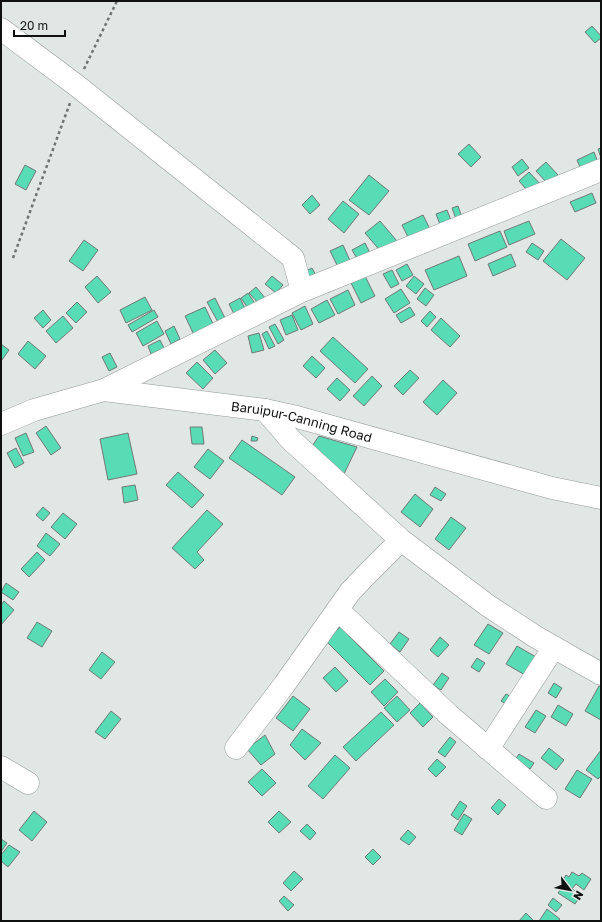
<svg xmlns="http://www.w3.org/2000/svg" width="602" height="922" font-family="'Golos Text',sans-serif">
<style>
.building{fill:#58dcb6;stroke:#727875}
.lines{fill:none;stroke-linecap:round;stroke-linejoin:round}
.minor-casing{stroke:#949a98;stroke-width:23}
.major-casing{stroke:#949a98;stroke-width:23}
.path{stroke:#6f7372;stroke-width:2.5;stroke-dasharray:3 3;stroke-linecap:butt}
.minor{stroke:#fff;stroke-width:22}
.major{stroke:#fff;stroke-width:22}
.labels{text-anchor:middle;stroke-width:3.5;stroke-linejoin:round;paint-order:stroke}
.street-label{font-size:13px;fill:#0f1110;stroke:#e1e7e5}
</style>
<rect width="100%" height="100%" fill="#e1e7e5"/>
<path class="building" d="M 592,26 L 601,36 L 601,38 L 595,43 L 585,32 Z
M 469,144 L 481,157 L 471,167 L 458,154 Z
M 601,148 L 601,158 L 598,149 Z
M 594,152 L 599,165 L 582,172 L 577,160 Z
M 522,159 L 529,168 L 518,176 L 512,167 Z
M 546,162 L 558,175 L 548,184 L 536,171 Z
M 25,165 L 36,171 L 26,190 L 15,184 Z
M 529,172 L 543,187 L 532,196 L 519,181 Z
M 369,175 L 389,191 L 369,215 L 349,200 Z
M 592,193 L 596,203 L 575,212 L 570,202 Z
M 312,195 L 320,205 L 310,214 L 302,205 Z
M 343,201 L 359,214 L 344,233 L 328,219 Z
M 458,206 L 463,220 L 457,222 L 452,208 Z
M 447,210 L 452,223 L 441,227 L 436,214 Z
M 423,215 L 432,233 L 411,243 L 402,225 Z
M 380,221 L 397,241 L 382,253 L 365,233 Z
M 529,221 L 535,234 L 509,245 L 504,231 Z
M 500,231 L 507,247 L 475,261 L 468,244 Z
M 561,239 L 585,258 L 567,280 L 543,261 Z
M 84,240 L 98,250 L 83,271 L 69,261 Z
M 365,243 L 371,255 L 359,262 L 352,250 Z
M 532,243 L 544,251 L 538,260 L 526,252 Z
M 343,245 L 352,265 L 340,271 L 330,251 Z
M 511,254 L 516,266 L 493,276 L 488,264 Z
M 459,256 L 467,276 L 434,290 L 425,270 Z
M 407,264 L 413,275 L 402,281 L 396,270 Z
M 312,268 L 318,279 L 310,283 L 304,272 Z
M 392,270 L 399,284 L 391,288 L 383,274 Z
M 97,276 L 111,292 L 98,303 L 85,287 Z
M 272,276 L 283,285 L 276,293 L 265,284 Z
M 365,276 L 375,296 L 361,303 L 351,283 Z
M 414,276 L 424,284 L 416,294 L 406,286 Z
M 256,287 L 266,299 L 259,304 L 249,293 Z
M 425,288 L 434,295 L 426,306 L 417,299 Z
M 401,289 L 410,303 L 394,313 L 385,299 Z
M 348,290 L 355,305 L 338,314 L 330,299 Z
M 248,293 L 256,305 L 249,310 L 241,298 Z
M 145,297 L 152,310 L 126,323 L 120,310 Z
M 215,298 L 226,320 L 219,324 L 207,302 Z
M 240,298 L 246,311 L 235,316 L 229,304 Z
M 327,300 L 335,315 L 319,323 L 311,309 Z
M 77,302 L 87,312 L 76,323 L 66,313 Z
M 305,306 L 313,324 L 301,330 L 292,313 Z
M 205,307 L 214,326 L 194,335 L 185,316 Z
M 410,307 L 415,315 L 401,323 L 396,315 Z
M 43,310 L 51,320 L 43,328 L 34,318 Z
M 154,310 L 158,317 L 132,332 L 128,325 Z
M 430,311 L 436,317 L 427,327 L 421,321 Z
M 292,315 L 298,330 L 286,335 L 280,320 Z
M 63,316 L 73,328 L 56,343 L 46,331 Z
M 441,318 L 460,336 L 450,347 L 431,330 Z
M 157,321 L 164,334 L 143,346 L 136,333 Z
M 275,324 L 284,340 L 278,344 L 269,327 Z
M 174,326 L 180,339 L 171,344 L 165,331 Z
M 267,331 L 275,346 L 269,349 L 262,334 Z
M 259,333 L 264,350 L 252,353 L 248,336 Z
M 333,337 L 368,369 L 355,383 L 320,351 Z
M 160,340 L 164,348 L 151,354 L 148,346 Z
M 28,341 L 46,356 L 35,369 L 18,354 Z
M 1,344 L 9,350 L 2,360 L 1,360 Z
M 215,350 L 227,363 L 215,374 L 203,360 Z
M 110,353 L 117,367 L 109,371 L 102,357 Z
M 312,356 L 325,368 L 316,378 L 303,366 Z
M 197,362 L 213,378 L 203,389 L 186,373 Z
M 410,370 L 419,378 L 403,395 L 394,386 Z
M 372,376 L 382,386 L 364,406 L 353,396 Z
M 337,378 L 350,390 L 340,401 L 327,389 Z
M 443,380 L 457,393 L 437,415 L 423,402 Z
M 46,426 L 61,448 L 51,455 L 36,433 Z
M 190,427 L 202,427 L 204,444 L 192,444 Z
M 26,433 L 34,452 L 23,456 L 15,438 Z
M 128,433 L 137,474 L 108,480 L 100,439 Z
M 252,436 L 258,438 L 257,441 L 251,441 Z
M 319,436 L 357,447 L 344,474 L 310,449 Z
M 242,440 L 295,477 L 282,495 L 229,458 Z
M 16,448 L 24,463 L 15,468 L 7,453 Z
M 208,449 L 224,461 L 210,479 L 194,467 Z
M 178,472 L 204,495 L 192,508 L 166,485 Z
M 135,485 L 138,500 L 124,503 L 122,487 Z
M 435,487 L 446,494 L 441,501 L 430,495 Z
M 415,494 L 433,509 L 420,527 L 401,512 Z
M 43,507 L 50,513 L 43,521 L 36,515 Z
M 207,510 L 223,524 L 197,552 L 204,560 L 195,569 L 172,548 Z
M 63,513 L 77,524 L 65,539 L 51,527 Z
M 451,517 L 466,528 L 449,550 L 435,539 Z
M 46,533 L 60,544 L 50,556 L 37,546 Z
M 37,552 L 45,560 L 29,577 L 21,569 Z
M 6,583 L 19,592 L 13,600 L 1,592 Z
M 4,601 L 14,610 L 1,625 L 1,605 Z
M 37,622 L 52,631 L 42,647 L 27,638 Z
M 488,624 L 503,633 L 489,654 L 474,645 Z
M 340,627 L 384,671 L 370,685 L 326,641 Z
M 399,632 L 409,639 L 400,652 L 390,644 Z
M 440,637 L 449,645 L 438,657 L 430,650 Z
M 517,646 L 536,657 L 525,675 L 506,664 Z
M 102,652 L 115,662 L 101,679 L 89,670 Z
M 477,658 L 485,663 L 479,672 L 471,667 Z
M 335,667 L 348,681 L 336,692 L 323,678 Z
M 442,673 L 449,678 L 441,690 L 433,685 Z
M 385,679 L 398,692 L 384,706 L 371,692 Z
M 554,683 L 562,688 L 556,698 L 548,693 Z
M 599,686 L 601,687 L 601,720 L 585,711 Z
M 506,694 L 513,698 L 508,705 L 501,701 Z
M 293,696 L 310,709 L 293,731 L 276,718 Z
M 397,696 L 410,710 L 397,722 L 384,708 Z
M 420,703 L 433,717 L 423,727 L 410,713 Z
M 558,705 L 573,714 L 566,726 L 551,717 Z
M 536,710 L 546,716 L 535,733 L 525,727 Z
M 111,711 L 121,719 L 105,739 L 95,732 Z
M 381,712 L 394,725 L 356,761 L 343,747 Z
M 302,729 L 321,743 L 305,760 L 290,745 Z
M 265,735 L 275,754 L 261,765 L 247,749 Z
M 450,737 L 456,742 L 445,757 L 438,752 Z
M 549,748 L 564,760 L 556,770 L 541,758 Z
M 601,750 L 601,776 L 598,779 L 586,770 Z
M 519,754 L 534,763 L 530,769 L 515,760 Z
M 335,755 L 350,768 L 323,799 L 308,786 Z
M 437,759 L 446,767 L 436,777 L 428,769 Z
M 262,769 L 276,783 L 262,796 L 248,782 Z
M 577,770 L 592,779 L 580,798 L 565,789 Z
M 499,799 L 506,805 L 498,815 L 491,808 Z
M 460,801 L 467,806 L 458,820 L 451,815 Z
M 34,811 L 47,822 L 32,841 L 19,830 Z
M 279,811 L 291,822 L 279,833 L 268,822 Z
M 464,814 L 472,819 L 462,835 L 454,830 Z
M 307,824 L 316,833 L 310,840 L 300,831 Z
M 408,830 L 416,837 L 409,845 L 400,839 Z
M 1,839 L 7,843 L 1,852 Z
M 9,845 L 20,852 L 8,867 L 1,861 L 1,855 Z
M 373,849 L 381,857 L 373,865 L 365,857 Z
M 294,871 L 303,879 L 291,891 L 283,883 Z
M 572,872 L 579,876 L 582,873 L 591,879 L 584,890 L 576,884 L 572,889 L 581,895 L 575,904 L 558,893 L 563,886 L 560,885 L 566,875 L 569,877 Z
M 284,896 L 294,905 L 288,911 L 279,901 Z
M 553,898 L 562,905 L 556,912 L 548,905 Z
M 547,909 L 560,919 L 558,921 L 539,921 Z
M 526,913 L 534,921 L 519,921 Z"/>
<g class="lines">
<g class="minor-casing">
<path id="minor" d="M 1,29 L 76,85 L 293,258 L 302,291
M 104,390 L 302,291 L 601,170
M 265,410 L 291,440 L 401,540 L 487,605 L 536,637 L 601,674
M 338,610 L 449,715 L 546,798
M 236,748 L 284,685 L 350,592 L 366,575 L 401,540
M 488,749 L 554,647
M 1,767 L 28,783"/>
</g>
<g class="major-casing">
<g id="major">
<path id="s1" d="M 1,424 L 34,410 L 104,390 L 265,410 L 297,417 L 552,488 L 601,498"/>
</g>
</g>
<path class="path" d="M 84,69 L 117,1
M 13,258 L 70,103"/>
<use href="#minor" class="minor"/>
<use href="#major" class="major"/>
</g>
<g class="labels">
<g class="street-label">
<text dy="5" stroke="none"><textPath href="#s1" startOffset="309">Baruipur-Canning Road</textPath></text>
</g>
</g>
<rect width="602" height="922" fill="none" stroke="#0f1110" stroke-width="4"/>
<g transform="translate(570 890) rotate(122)" stroke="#e1e7e5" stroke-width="3" paint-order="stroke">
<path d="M0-3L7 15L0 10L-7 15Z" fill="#0f1110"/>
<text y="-6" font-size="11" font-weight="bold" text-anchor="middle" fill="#0f1110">N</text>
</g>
<path d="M14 30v6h51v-6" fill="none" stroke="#0f1110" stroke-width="2"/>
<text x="20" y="30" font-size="12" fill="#0f1110" stroke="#e1e7e5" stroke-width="3" paint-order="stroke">20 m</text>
</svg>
